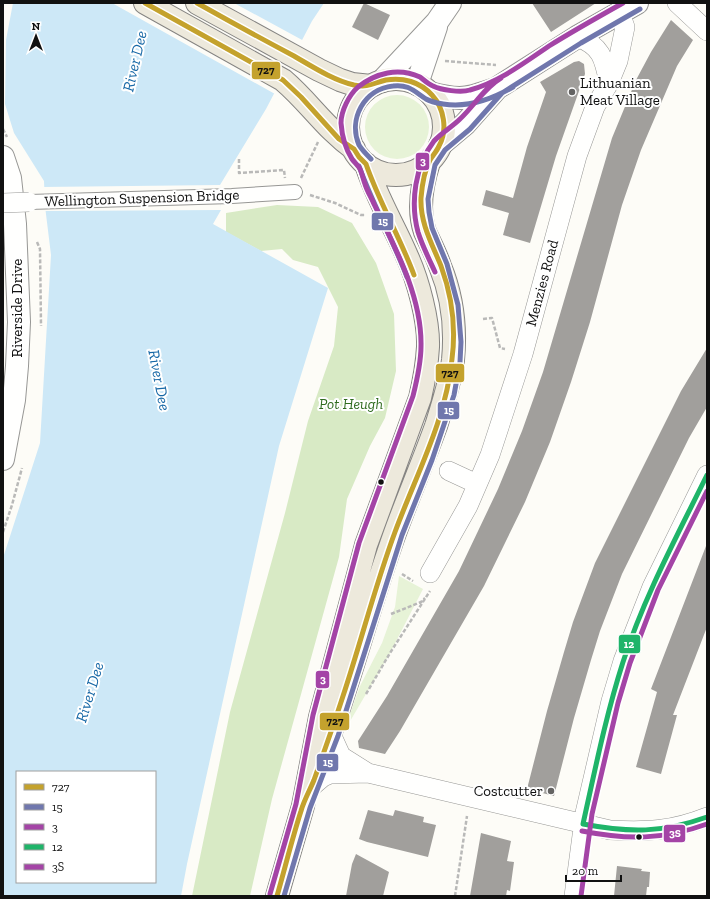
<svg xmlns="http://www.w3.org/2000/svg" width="710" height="899" font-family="'Zilla Slab',serif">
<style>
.green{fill:#e7f3d7}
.forest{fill:#d8eac5}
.water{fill:#cde8f7;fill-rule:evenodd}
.pier{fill:#fdfcf7}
.building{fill:#a19f9c}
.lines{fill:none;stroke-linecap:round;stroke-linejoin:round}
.pedestrian-casing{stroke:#979795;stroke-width:16}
.minor-casing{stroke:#979795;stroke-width:20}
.tertiary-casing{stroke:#979795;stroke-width:24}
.primary-casing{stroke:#858482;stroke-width:24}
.path{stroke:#b9b9b8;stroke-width:2.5;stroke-dasharray:4 2;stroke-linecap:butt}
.pedestrian{stroke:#fffffe;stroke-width:14}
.minor{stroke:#fffffe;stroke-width:19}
.tertiary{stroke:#fffffe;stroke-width:22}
.primary{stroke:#ede9dc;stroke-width:22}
.minor-bridge-casing{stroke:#979795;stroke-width:20;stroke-linecap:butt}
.minor-bridge{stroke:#fffffe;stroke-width:19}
.bus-1-casing{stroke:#fff;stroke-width:8}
.bus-2-casing{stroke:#fff;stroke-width:8}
.bus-3-casing{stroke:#fff;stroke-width:8}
.bus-4-casing{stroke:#fff;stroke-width:8}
.bus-5-casing{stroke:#fff;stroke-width:8}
.bus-1{stroke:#c4a22d;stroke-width:5}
.bus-2{stroke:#7077ad;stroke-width:5}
.bus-3{stroke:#a444a6;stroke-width:5}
.bus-4{stroke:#1fb469;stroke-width:5}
.bus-5{stroke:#a444a6;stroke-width:5}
.poi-dot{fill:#646362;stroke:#fff;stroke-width:1.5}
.bus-dot{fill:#111;stroke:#fff;stroke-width:1.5}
.labels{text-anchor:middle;stroke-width:4;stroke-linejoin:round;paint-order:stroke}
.poi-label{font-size:15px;fill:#111;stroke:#fff;text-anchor:start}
.street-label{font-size:15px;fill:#111;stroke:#fff}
.park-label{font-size:15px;font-style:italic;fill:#2f6b1f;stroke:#fff}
.water-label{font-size:16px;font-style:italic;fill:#1768a6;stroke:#fff}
.line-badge{stroke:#fff;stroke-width:1.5}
.badge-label{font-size:11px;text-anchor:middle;font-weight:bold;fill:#fff}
.pale-badge-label{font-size:11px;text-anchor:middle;font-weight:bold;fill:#111}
</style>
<rect width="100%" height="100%" fill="#fdfcf7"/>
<path class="green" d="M365 127a32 32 0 1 1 64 0a32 32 0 1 1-64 0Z
M 399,576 L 423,589 L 390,653 L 349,723 L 350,714 L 360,686 L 382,643 L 395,607 Z"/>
<path class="forest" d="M 277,205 L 318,207 L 352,223 L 376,263 L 394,314 L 396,371 L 385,418 L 370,446 L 347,499 L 339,557 L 272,799 L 250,896 L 192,896 L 230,712 L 285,513 L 308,421 L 334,346 L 338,307 L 318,267 L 293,260 L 282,249 L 261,251 L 226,232 L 226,213 Z"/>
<path class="water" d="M 13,3 L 324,3 L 312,21 L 266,109 L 220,185 L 221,210 L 213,224 L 328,288 L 279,446 L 187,864 L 181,896 L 3,896 L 3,558 L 40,443 L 51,255 L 45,206 L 44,181 L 14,133 L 5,104 L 6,40 ZM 17,772 L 155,772 L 155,882 L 17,882 Z"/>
<path class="pier" d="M 112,3 L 234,3 L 304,41 L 275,94 Z
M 220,185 L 221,210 L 44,211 L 42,187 Z"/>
<path class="building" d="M 364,3 L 390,15 L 378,40 L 352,27 Z
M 532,3 L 596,3 L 551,32 Z
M 671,20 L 693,40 L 677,66 L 641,150 L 622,205 L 590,322 L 571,382 L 550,442 L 525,502 L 484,586 L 400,731 L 385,754 L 359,748 L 358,741 L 387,696 L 459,571 L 498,489 L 522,431 L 543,372 L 612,138 L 636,80 L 651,52 Z
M 579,61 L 584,64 L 585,74 L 556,156 L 530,243 L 503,235 L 509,213 L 482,205 L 486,190 L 513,198 L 527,147 L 546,92 L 540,82 L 574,62 Z
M 707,348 L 707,407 L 689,438 L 622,574 L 600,631 L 591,660 L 574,718 L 554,796 L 527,789 L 547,711 L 564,652 L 573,622 L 595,563 L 681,391 Z
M 706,546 L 707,546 L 707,627 L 673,715 L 677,715 L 661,774 L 636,767 L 657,692 L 651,689 Z
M 368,810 L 393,816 L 395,810 L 424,817 L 423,822 L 436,825 L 428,857 L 367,842 L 359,839 Z
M 481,833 L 511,841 L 507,861 L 514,862 L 510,891 L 507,890 L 506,896 L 470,896 Z
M 356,854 L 389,872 L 383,896 L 346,896 L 352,864 Z
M 617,866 L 642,869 L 641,871 L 650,872 L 649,887 L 647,887 L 646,896 L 614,896 Z"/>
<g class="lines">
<g class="pedestrian-casing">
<path id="pedestrian" d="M 29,202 L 232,196 L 295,192"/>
</g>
<g class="minor-casing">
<path id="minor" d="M 677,3 L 707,31
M 577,37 C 602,46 604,59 609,83
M 449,471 L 477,484
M 430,573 L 468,506 L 490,455 L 523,354 L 577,156 L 595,107 L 609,83 L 618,61 L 625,27 L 620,13
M 331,734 L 341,756 L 368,773
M 310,788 L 323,777 L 330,774 L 368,773 L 610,830 C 646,832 672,831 707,817
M 574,896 L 585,813 L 611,701 L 623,661 L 652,587 L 707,475"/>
</g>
<g class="tertiary-casing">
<path id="tertiary" d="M 382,81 L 437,22 L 450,3
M 417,84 L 436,27
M 430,93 C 460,101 467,99 495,89
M 440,145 L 465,124 L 497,88 L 577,37 L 637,3
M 3,157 L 10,178 L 15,224 L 19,322 L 17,366 L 14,400 L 3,459"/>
</g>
<g class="primary-casing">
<path id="primary" d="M 145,3 L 283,80 C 309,102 326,129 354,149
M 197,3 L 319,70 L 340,80 L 352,84 L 371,86
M348 127a48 48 0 1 1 96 0a48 48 0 1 1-96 0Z
M 324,751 C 351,680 369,605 395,533 C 408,497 423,462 436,426 C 443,404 450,383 453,360 C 456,329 452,295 440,266 C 436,254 430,243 425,232 C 417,209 422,184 429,162
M 277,896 L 303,806 L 320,717 L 366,545 L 420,398 C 424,381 427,365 428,347 C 429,321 418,280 407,256 C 394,225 376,197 366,164"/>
</g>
<path class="path" d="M 445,61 L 496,65
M 3,129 L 7,137
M 239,159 L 239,173 L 284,170 L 285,178
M 301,178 L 318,142
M 310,195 L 335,203 L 361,215 L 365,215
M 37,242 L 40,249 L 41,326
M 483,319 L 492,318 L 500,348 L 505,349
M 3,532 L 12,505 L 22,468
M 402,574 L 413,581
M 391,614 L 421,602 L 425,598
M 366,694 L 390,653 L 430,591
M 455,896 L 467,816"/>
<use href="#pedestrian" class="pedestrian"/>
<use href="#minor" class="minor"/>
<use href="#tertiary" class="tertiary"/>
<use href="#primary" class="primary"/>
<g class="minor-bridge-casing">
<path id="minor-bridge" d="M 3,203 L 29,202"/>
</g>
<use href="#minor-bridge" class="minor-bridge"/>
<g class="bus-1-casing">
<path id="bus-1" d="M 145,3 L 283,80 L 301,97 L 339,139 L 354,149 L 359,157 L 366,164
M 197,3 C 229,21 262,39 294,56 C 313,67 333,80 354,85 C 369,88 373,83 386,80 C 403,77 420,82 432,95 C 444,108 448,130 439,146 C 437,151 433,155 430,160 C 424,171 422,186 421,198 C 420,223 432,244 441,266 C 452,296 456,328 452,359 C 446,420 416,475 395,532 C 375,586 361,642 343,696 C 334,724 324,752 314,780 C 310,790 304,800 301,811 C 292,839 285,868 277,896
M 366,164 C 379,202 400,237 414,275"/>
</g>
<g class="bus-2-casing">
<path id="bus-2" d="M 371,159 C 367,155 362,150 359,145 C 348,119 364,89 393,86 C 408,84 414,91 426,99 C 431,102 437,103 443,104 C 468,108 491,100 513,87
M 359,166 C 373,205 393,240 407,277
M 284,896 L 310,808 L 338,736 L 402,535 L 432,460 L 454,395 L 460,362 L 461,342 L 458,305 L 447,264 L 432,228 L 429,212 L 428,199 L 435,165 L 445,150 L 470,129 L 502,93 L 581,43 L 640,9"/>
</g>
<g class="bus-3-casing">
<path id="bus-3" d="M 435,272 C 429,259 422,245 418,232 C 410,202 415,166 434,141 C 441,133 452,127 460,119 C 474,106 484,88 501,78
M 270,894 L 296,804 L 313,715 L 359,543 L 413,396 C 417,380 421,363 421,346 C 422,297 395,247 374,204 C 371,197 367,191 365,184 C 363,179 362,173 360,169 C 358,165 354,162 352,159 C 345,148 342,137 341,123 C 341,111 349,95 358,87 C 376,73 398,67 420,77 C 424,80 428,84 433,86 C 441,90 461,93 470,90 C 499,82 524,63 549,46 C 573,31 598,17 623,3"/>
</g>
<g class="bus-4-casing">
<path id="bus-4" d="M 583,824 C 595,770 606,715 623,662 C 644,597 677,536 707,475
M 583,824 C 630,833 662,833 707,817"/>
</g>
<g class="bus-5-casing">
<path id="bus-5" d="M 582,831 C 627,840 663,840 707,824
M 581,896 L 592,814 L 618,703 L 630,663 L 658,590 L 707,491"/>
</g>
<use href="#bus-1" class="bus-1"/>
<use href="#bus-2" class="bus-2"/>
<use href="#bus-3" class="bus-3"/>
<use href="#bus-4" class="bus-4"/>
<use href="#bus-5" class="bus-5"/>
</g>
<g class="poi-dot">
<circle cx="572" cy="92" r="4"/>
<circle cx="551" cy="791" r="4"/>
</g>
<g class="bus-dot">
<circle cx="381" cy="482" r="3.5"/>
<circle cx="639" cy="837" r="3.5"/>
</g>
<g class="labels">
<g class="poi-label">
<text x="580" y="88">Lithuanian<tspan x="580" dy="17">Meat Village</tspan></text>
<text x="543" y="796" text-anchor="end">Costcutter</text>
</g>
<g class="street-label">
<text transform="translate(142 198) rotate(-2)" y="5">Wellington Suspension Bridge</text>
<text transform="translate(542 283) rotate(-75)" y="5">Menzies Road</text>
<text transform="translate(17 308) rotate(-90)" y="5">Riverside Drive</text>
</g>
<g class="park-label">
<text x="351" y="409">Pot Heugh</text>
</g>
<g class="water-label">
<text transform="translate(134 61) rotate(-77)" y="6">River Dee</text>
<text transform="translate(160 380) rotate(79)" y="6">River Dee</text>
<text transform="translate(89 692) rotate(-73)" y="6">River Dee</text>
</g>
</g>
<g class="line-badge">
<rect x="251" y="61" width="30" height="19" rx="4" fill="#c4a22d"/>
<rect x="415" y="152" width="15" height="19" rx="4" fill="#a444a6"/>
<rect x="371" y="212" width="23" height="19" rx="4" fill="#7077ad"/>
<rect x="435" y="363" width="30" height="20" rx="4" fill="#c4a22d"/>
<rect x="437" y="401" width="23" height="19" rx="4" fill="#7077ad"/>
<rect x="618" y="634" width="23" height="20" rx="4" fill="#1fb469"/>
<rect x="315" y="670" width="15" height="19" rx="4" fill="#a444a6"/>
<rect x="319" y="712" width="31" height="19" rx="4" fill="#c4a22d"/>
<rect x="316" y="753" width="23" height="19" rx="4" fill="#7077ad"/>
<rect x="663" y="824" width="23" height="19" rx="4" fill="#a444a6"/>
</g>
<g class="badge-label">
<text x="423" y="165">3</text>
<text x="383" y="225">15</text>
<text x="449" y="414">15</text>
<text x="629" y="648">12</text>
<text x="323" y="683">3</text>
<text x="328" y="766">15</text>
<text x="675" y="837">3S</text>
</g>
<g class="pale-badge-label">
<text x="266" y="74">727</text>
<text x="450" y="377">727</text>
<text x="335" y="725">727</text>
</g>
<rect width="710" height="899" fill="none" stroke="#111111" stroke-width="8"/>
<rect x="16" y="771" width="140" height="112" fill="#ffffff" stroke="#a0a0a0"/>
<rect x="24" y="784" width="20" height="6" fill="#c4a22d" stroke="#a0a0a0"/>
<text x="52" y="791" font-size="12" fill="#111111">727</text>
<rect x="24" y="804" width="20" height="6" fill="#7077ad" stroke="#a0a0a0"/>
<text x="52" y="811" font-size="12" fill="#111111">15</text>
<rect x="24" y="824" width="20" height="6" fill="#a444a6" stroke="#a0a0a0"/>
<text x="52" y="831" font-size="12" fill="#111111">3</text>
<rect x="24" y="844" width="20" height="6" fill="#1fb469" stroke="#a0a0a0"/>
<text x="52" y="851" font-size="12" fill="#111111">12</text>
<rect x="24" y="864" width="20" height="6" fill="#a444a6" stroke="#a0a0a0"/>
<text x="52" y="871" font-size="12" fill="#111111">3S</text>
<g transform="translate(36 36)" stroke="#ffffff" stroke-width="3" paint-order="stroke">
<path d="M0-3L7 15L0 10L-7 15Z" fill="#111111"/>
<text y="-6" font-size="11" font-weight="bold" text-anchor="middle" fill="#111111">N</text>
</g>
<path d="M566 875v6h55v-6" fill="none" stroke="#111111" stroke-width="2"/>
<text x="572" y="875" font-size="12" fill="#111111" stroke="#ffffff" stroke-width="3" paint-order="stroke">20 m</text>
</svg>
